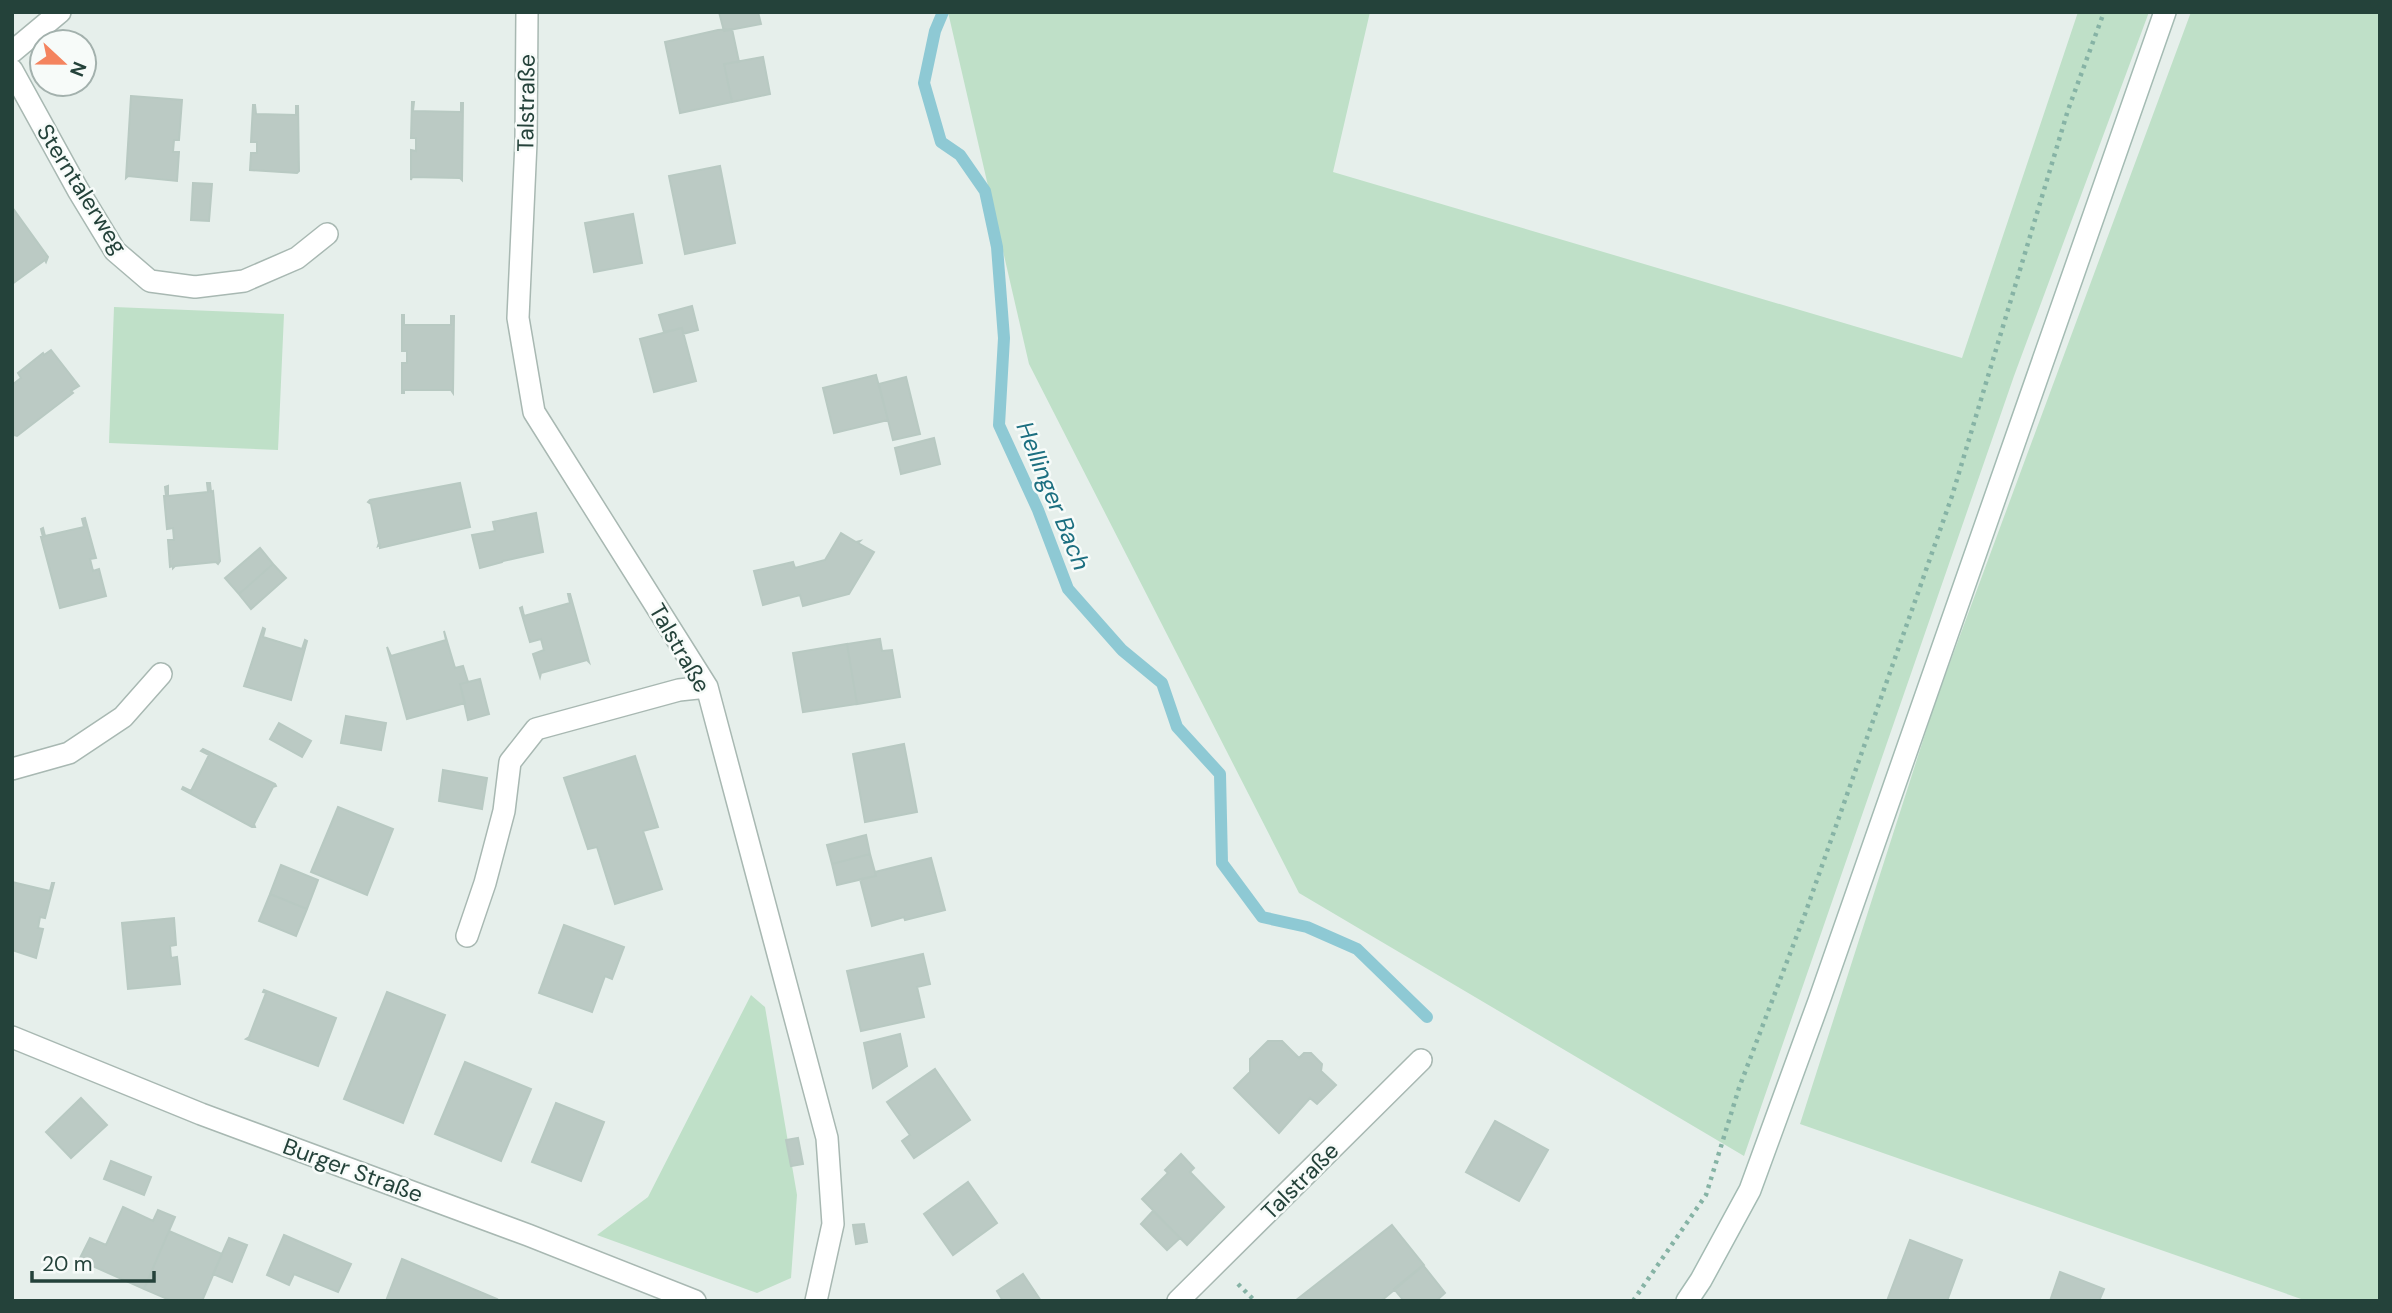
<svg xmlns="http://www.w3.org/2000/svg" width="2392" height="1313" font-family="'DM Sans',sans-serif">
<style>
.green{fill:#bfe0c8}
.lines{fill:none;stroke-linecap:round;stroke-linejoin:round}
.stream{stroke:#8ec9d4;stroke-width:12}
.building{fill:#bbcac4;stroke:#b8c9c2;stroke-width:2}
.street-casing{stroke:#a8b8b2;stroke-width:24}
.secondary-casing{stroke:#a4bbb3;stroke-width:24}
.path{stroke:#86b3a5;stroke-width:4.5;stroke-dasharray:3.5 5;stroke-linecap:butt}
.street{stroke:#fff;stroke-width:21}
.secondary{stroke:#fff;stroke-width:21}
.labels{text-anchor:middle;stroke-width:5;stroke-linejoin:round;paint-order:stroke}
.street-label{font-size:23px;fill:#24423a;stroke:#f7fbf9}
.water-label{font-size:24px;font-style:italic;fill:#1c6f80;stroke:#f7fbf9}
</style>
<rect width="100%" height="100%" fill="#e6efeb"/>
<path class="green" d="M 948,12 L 1370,12 L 1333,172 L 1962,358 L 2078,12 L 2149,12 L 2014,376 L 1744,1156 L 1299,893 L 1029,364 Z
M 2191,12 L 2380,12 L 2380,1301 L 2307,1301 L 1800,1124 L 1935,703 Z
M 114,307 L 284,314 L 278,450 L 109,443 Z
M 751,995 L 765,1007 L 797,1195 L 791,1278 L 757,1293 L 597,1235 L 648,1197 Z"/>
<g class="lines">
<path class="stream" d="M 943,12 L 935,31 L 924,83 L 941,142 L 960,155 L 985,191 L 997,247 L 1004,338 L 999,425 L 1038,510 L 1068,589 L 1122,650 L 1162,683 L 1177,727 L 1220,774 L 1222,863 L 1262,917 L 1307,927 L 1357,949 L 1427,1017"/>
</g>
<path class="building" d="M 719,12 L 758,12 L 761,24 L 724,31 Z
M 732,29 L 739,62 L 724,64 L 732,102 L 680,113 L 665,42 L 718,30 Z
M 763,57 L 770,94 L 732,102 L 724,64 Z
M 131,96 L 182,100 L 179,140 L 174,140 L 173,152 L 179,152 L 177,181 L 128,176 L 126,178 Z
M 412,102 L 414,102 L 413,111 L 461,112 L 461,103 L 463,103 L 462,180 L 460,178 L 412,177 L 411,180 L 411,150 L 416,151 L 416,138 L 411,138 Z
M 253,105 L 255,105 L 256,114 L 296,115 L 296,106 L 298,106 L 299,171 L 297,173 L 250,170 L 251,153 L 257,153 L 257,142 L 251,142 Z
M 720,166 L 735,243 L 685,254 L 669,176 Z
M 193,183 L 212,184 L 209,221 L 191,220 Z
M 12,207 L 48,257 L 46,262 L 45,260 L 12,284 Z
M 633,214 L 642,263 L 594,272 L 585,223 Z
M 692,306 L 698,330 L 683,334 L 682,328 L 664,332 L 659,315 Z
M 402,315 L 404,315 L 404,325 L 451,325 L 451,316 L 454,316 L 453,393 L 451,390 L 404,390 L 404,393 L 402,393 L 402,363 L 407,363 L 407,351 L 402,351 Z
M 682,328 L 696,381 L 654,392 L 640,339 Z
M 51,350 L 79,386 L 71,391 L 73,393 L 17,436 L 14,435 L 12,385 L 21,378 L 18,373 L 43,353 L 44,355 Z
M 876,375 L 888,420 L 834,433 L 823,388 Z
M 906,377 L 920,434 L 893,440 L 879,384 Z
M 934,438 L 940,464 L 901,474 L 895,448 Z
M 207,483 L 210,483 L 211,492 L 213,491 L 220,561 L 218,564 L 216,562 L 175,566 L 173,568 L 173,566 L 170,567 L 168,540 L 174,540 L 173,528 L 167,529 L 164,496 L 166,496 L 165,487 L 168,486 L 168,496 L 208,492 Z
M 460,483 L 470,527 L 380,548 L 380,545 L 378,546 L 379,543 L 371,504 L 368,502 L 370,500 Z
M 536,513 L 543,552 L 503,561 L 502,562 L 480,568 L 472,535 L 495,531 L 493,522 Z
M 85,518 L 96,558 L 90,559 L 93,571 L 99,569 L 106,596 L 60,608 L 41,537 L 43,537 L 41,529 L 43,528 L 45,536 L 84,527 L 82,519 Z
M 841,533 L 856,542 L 860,541 L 858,543 L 874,552 L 849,594 L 803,606 L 800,595 L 763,605 L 754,571 L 793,562 L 795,568 L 825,560 Z
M 260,548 L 273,564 L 239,594 L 225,578 Z
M 273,564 L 286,578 L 251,609 L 239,594 Z
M 568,594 L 570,594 L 589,662 L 587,660 L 541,673 L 540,677 L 533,654 L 544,650 L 541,639 L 530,642 L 520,608 L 522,607 L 524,616 L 570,603 Z
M 263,628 L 265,629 L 263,637 L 302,649 L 305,640 L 307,641 L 291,700 L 244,686 Z
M 444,631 L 455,668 L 463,666 L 468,682 L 460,684 L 465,703 L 407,719 L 387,647 L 391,656 L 446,640 Z
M 880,639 L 882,651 L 892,650 L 900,697 L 857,704 L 847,644 Z
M 847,644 L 857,704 L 803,712 L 793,653 Z
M 480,679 L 489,714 L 468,720 L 460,684 Z
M 346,716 L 386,723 L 381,750 L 341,743 Z
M 279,723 L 311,741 L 302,757 L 270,739 Z
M 904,744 L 917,812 L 865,822 L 853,754 Z
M 203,749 L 275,784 L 276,786 L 273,787 L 254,824 L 255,827 L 252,827 L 182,789 L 183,787 L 191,791 L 209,755 L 201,751 Z
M 635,756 L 658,827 L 643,831 L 662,889 L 615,904 L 597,847 L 588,849 L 564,778 Z
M 443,770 L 487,778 L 482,809 L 439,801 Z
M 338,807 L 393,829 L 367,895 L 311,872 Z
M 866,835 L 870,854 L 832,864 L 827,845 Z
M 870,854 L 876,876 L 837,885 L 832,864 Z
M 931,858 L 945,910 L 905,920 L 904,917 L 872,926 L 860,879 L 876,876 L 875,872 Z
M 281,865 L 318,880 L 307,909 L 270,894 Z
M 12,882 L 50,891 L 52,883 L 54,883 L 45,918 L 40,917 L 38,928 L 43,929 L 36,958 L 12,950 Z
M 270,894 L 307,909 L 296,936 L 259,921 Z
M 174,918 L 176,945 L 170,946 L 171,958 L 177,957 L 180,984 L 128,989 L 122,923 Z
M 564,925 L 624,947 L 612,979 L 605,976 L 592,1012 L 539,993 Z
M 923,954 L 930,984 L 917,987 L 924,1017 L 861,1031 L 847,971 Z
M 264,990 L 336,1018 L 318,1066 L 246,1039 L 249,1037 L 266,993 L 263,992 Z
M 387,992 L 445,1015 L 403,1123 L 344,1099 Z
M 900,1034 L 907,1066 L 873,1088 L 864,1043 Z
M 1268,1041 L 1282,1041 L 1299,1058 L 1304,1053 L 1311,1053 L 1322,1064 L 1321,1071 L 1336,1085 L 1317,1104 L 1310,1098 L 1279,1133 L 1234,1088 L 1250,1072 L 1250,1059 Z
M 465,1062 L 531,1089 L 501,1161 L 435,1134 Z
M 935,1069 L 970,1120 L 914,1158 L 902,1141 L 910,1135 L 887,1102 Z
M 81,1098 L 107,1125 L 71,1158 L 46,1132 Z
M 556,1103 L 604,1122 L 581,1181 L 532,1162 Z
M 1495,1121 L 1548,1150 L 1519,1201 L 1466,1172 Z
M 798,1138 L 803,1164 L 791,1166 L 786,1140 Z
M 1181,1154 L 1194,1168 L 1190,1172 L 1224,1207 L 1187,1245 L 1142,1199 L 1168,1173 L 1165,1170 Z
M 111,1161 L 151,1177 L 144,1195 L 104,1179 Z
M 968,1182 L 997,1223 L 953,1255 L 924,1214 Z
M 123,1207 L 153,1221 L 158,1210 L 175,1217 L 144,1289 L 79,1260 L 90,1238 L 106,1245 Z
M 1153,1211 L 1180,1238 L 1167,1250 L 1141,1224 Z
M 864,1224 L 867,1242 L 856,1244 L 853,1225 Z
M 1392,1225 L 1424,1265 L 1381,1301 L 1295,1301 Z
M 169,1231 L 222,1254 L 202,1301 L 172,1301 L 144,1289 Z
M 284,1235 L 351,1264 L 338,1292 L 294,1274 L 289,1285 L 267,1275 Z
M 229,1238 L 247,1245 L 232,1282 L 213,1274 Z
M 1910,1240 L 1962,1260 L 1947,1301 L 1887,1301 Z
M 402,1259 L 497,1299 L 496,1301 L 386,1301 Z
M 1423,1265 L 1445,1293 L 1436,1301 L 1404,1301 L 1394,1289 Z
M 2060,1272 L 2104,1289 L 2099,1301 L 2050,1301 Z
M 1023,1274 L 1041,1301 L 1003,1301 L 997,1291 Z"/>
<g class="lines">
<g class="street-casing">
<path id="street" d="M 527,12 L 526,142 L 518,318 L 534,412 L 707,687 L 827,1138 L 833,1224 L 816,1301
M 12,52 L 60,12
M 12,70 L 78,190 L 115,251 L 150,281 L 195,287 L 244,281 L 297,258 L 327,234
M 12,769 L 69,753 L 123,717 L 161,674
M 467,936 L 485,883 L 504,811 L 510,762 L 536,729 L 679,690 L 707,687
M 12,1037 L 201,1114 L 528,1235 L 695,1301
M 1178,1301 L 1421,1060"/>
</g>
<g class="secondary-casing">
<path id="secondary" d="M 1687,1301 L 1701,1280 L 1750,1190 L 1819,1001 L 2165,12"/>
</g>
<path class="path" d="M 1238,1284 L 1255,1301
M 1633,1301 L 1706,1195 L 1739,1088 L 1805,914 L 1952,496 L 2068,110 L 2104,12"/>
<use href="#street" class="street"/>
<use href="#secondary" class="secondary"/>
</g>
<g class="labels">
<g class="street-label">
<text transform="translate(526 103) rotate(-89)" y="8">Talstraße</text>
<text transform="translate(82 189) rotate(58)" y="8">Sterntalerweg</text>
<text transform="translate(680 648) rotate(60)" y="8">Talstraße</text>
<text transform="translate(353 1170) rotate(20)" y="8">Burger Straße</text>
<text transform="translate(1300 1181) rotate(-45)" y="8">Talstraße</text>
</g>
<g class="water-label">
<text transform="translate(1053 496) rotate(68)" y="8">Hellinger Bach</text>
</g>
</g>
<rect width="2392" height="1313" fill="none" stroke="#24423a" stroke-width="28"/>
<g transform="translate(63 63) rotate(112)"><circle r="33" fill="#f7fbf9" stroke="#a3b1ad" stroke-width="2"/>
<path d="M0-5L12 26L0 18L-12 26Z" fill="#f4845f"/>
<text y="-10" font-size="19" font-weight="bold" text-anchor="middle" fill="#24423a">N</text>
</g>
<path d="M32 1271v10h122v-10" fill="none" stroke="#24423a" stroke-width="3.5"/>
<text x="42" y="1271" font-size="21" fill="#24423a" stroke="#f7fbf9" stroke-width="5" paint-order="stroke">20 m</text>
</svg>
